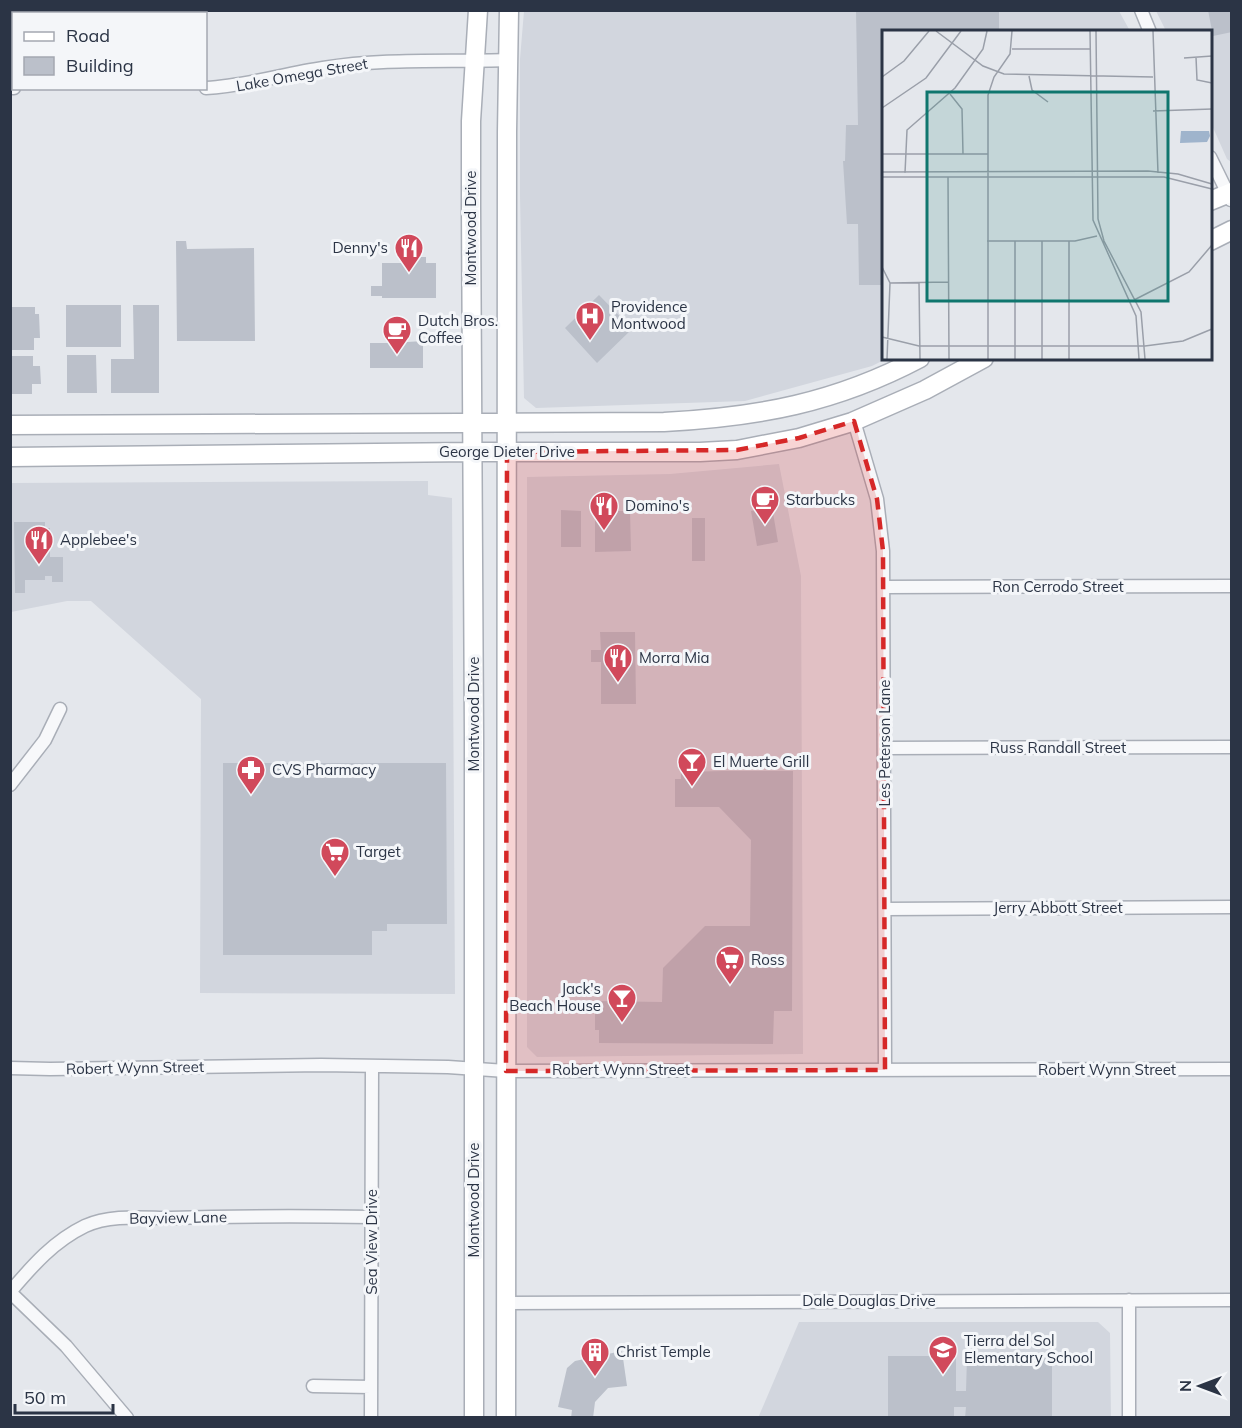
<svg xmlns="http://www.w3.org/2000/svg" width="1242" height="1428" font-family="Mulish,sans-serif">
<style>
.built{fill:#d2d6de}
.building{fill:#bbc0ca}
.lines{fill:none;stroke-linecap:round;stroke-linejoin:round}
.street-casing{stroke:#a9aeb7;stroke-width:15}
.secondary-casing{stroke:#a9aeb7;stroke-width:21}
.street{stroke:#f7f8fa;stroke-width:12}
.secondary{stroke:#fff;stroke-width:18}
.marked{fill:#d62828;fill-opacity:0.2;stroke:#d62828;stroke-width:4.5;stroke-dasharray:12 8;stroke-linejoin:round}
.labels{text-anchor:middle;stroke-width:6;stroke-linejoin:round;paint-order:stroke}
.street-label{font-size:15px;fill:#2b3445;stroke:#f4f6f9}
.poi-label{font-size:15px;fill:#2b3445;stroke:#f4f6f9;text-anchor:start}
.inset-road{fill:none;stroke:#9a9fa9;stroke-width:1.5}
.view{fill:#0f766e;fill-opacity:0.15;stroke:#0f766e;stroke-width:3}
.inset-edge{fill:none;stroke:#2b3445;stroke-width:3}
</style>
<rect width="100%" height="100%" fill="#e4e7ec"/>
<path class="built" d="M 524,11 L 1119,11 L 1130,31 L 884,32 L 884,358 L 886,359 L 872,366 L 745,401 L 536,408 L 524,398 L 520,196 L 520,59 Z
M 1156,11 L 1231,11 L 1231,162 L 1227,159 L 1211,123 L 1210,32 L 1166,31 Z
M 779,464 L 801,576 L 803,1054 L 537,1057 L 527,1047 L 527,477 L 670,474 Z
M 428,481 L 428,495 L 452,498 L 455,994 L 200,993 L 201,699 L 91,601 L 67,601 L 11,612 L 11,483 Z
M 799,1322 L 1098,1322 L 1110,1333 L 1111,1417 L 758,1418 Z"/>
<path class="building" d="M 856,10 L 999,10 L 999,32 L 884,32 L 883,285 L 859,285 L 858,224 L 847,224 L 843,161 L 845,161 L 846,125 L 858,125 Z
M 1208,10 L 1232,10 L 1232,32 L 1213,36 Z
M 176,241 L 186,241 L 187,249 L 254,248 L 255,341 L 177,341 Z
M 413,257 L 426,257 L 426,263 L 436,263 L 436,298 L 382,298 L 382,296 L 371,296 L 371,286 L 382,286 L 382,263 L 413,263 Z
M 599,295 L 632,329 L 597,363 L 565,328 Z
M 66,305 L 121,305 L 121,347 L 66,347 Z
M 133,305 L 159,305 L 159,393 L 111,393 L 111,359 L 134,359 Z
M 10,307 L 35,307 L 35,314 L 39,314 L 40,338 L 34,338 L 34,350 L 10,350 Z
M 392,329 L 407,329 L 407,342 L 423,341 L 423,368 L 370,368 L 370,343 L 391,343 Z
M 67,355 L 96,355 L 97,393 L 67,393 Z
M 10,356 L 33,356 L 33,366 L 40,366 L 41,384 L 32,384 L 32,394 L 10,394 Z
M 772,507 L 778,542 L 757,546 L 751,511 Z
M 561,510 L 581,511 L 581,547 L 561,547 Z
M 595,511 L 630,511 L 631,551 L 595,552 Z
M 692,518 L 705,518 L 705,561 L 692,561 Z
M 14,522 L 45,522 L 45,528 L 50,528 L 50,557 L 63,557 L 63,582 L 52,582 L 52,576 L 45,576 L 45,580 L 25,580 L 25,593 L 15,593 Z
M 600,632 L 635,632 L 636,704 L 601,704 L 601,662 L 591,662 L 591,650 L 601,650 Z
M 223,763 L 446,763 L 447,924 L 387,924 L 387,931 L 372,931 L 372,955 L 223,955 Z
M 722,771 L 793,771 L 792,1011 L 774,1011 L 773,1044 L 599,1043 L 599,1030 L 595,1030 L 595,1001 L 662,1002 L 663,968 L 705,926 L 750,926 L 751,840 L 719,807 L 675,807 L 675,779 L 681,779 L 681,772 Z
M 622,1351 L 627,1386 L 608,1388 L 595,1402 L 593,1418 L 571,1418 L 572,1410 L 558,1407 L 567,1368 L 575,1361 Z
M 888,1356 L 956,1356 L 956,1391 L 966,1391 L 967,1357 L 1052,1357 L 1052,1418 L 965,1418 L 966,1407 L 954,1407 L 954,1418 L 888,1418 Z"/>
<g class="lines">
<g class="street-casing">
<path id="street" d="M 114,10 L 114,14
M 1141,10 L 1150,32
M 10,88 L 14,88
M 206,88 C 246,86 283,74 323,68 C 384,58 446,62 507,60
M 1210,157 L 1231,200
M 854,421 L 877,499 L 883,551 L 885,1070
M 885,587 L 1232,586
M 885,748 L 1232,747
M 10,785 L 45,740 L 60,709
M 885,909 L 1232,907
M 10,1068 L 50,1069 L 321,1065 L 448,1067 L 506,1071 L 1232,1069
M 1129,1300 L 1129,1418
M 506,1303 L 1232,1300
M 313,1386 L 371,1387
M 127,1418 L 66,1346 L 10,1292 C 33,1265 54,1241 85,1226 C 111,1214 144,1218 171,1218 C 238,1216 305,1216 372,1217
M 371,1418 L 372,1066"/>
</g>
<g class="secondary-casing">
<path id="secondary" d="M 1210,201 L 1232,192
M 1210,241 L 1232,230
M 10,425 L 664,422 C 758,417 835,403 920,358
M 10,457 L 473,452 L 700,452 L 737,450 L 799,438 L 852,422 L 925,390 L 984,358
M 474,1418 L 474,736 L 471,207 L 471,121 L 478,10
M 506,1418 L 507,132 L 509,10"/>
</g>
<use href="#street" class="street"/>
<use href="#secondary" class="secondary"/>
</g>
<path class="marked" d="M 854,421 L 877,499 L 883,551 L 885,1070 L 506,1071 L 507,452 L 737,450 L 799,438 Z"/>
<defs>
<g id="restaurant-pin" transform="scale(1.5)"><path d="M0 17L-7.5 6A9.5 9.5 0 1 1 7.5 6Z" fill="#d1495b" stroke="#f4f6f9"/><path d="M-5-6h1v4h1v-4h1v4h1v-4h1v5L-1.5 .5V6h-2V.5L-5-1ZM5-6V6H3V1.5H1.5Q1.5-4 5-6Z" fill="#fff"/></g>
<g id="hospital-pin" transform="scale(1.5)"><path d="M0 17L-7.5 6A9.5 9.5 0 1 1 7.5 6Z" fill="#d1495b" stroke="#f4f6f9"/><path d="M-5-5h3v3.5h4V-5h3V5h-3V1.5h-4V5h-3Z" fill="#fff"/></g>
<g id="cafe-pin" transform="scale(1.5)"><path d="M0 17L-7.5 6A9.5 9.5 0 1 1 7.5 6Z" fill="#d1495b" stroke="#f4f6f9"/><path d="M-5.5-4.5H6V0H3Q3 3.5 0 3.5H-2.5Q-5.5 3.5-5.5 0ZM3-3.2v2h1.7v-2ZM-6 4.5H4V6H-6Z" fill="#fff"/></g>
<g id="bar-pin" transform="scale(1.5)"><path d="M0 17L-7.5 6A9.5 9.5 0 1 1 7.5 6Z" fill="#d1495b" stroke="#f4f6f9"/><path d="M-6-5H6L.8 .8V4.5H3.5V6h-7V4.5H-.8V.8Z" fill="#fff"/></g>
<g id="pharmacy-pin" transform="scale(1.5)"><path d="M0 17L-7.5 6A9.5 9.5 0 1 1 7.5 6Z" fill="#d1495b" stroke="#f4f6f9"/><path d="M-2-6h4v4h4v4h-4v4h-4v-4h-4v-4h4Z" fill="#fff"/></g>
<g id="supermarket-pin" transform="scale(1.5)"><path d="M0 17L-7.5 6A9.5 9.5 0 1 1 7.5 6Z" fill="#d1495b" stroke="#f4f6f9"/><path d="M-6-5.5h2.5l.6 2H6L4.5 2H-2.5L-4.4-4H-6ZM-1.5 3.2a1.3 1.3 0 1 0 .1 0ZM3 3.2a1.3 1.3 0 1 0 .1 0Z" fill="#fff"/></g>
<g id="school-pin" transform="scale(1.5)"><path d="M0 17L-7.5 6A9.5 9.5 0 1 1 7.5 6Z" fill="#d1495b" stroke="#f4f6f9"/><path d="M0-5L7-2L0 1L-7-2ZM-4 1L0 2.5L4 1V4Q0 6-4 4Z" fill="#fff"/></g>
<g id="building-pin" transform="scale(1.5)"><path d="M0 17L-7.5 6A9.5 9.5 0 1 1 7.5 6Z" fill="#d1495b" stroke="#f4f6f9"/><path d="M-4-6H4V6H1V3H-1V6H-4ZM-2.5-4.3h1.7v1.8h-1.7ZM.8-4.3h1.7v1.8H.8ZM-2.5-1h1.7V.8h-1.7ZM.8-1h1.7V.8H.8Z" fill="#fff"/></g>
</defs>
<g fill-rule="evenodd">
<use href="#restaurant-pin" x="409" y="248"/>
<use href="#hospital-pin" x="590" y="316"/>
<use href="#cafe-pin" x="397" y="330"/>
<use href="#cafe-pin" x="765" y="500"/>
<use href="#restaurant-pin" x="604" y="506"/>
<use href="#restaurant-pin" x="39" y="540"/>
<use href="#restaurant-pin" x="618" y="658"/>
<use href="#bar-pin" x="692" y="762"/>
<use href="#pharmacy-pin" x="251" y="770"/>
<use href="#supermarket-pin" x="335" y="852"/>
<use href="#supermarket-pin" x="730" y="960"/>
<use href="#bar-pin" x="622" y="998"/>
<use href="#school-pin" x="943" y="1350"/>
<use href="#building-pin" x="595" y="1352"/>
</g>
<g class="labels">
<g class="street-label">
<text transform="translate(302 75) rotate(-10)" y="5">Lake Omega Street</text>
<text transform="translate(471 228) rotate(-90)" y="5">Montwood Drive</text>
<text x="507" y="457">George Dieter Drive</text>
<text x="1058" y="592">Ron Cerrodo Street</text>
<text transform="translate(474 714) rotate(-90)" y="5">Montwood Drive</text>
<text transform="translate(885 743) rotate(-90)" y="5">Les Peterson Lane</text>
<text x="1058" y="753">Russ Randall Street</text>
<text x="1058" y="913">Jerry Abbott Street</text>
<text transform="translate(135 1068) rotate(-1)" y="5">Robert Wynn Street</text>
<text x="621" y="1075">Robert Wynn Street</text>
<text x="1107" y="1075">Robert Wynn Street</text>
<text transform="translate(474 1200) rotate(-90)" y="5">Montwood Drive</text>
<text transform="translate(178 1218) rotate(-1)" y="5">Bayview Lane</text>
<text transform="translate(372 1242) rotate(-90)" y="5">Sea View Drive</text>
<text x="869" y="1306">Dale Douglas Drive</text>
</g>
<g class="poi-label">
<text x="388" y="253" text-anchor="end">Denny's</text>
<text x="611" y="312">Providence<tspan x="611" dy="17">Montwood</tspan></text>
<text x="418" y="326">Dutch Bros.<tspan x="418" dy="17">Coffee</tspan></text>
<text x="786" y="505">Starbucks</text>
<text x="625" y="511">Domino's</text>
<text x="60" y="545">Applebee's</text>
<text x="639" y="663">Morra Mia</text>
<text x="713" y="767">El Muerte Grill</text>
<text x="272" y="775">CVS Pharmacy</text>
<text x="356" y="857">Target</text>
<text x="751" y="965">Ross</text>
<text x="601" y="994" text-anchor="end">Jack's<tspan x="601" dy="17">Beach House</tspan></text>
<text x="964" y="1346">Tierra del Sol<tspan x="964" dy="17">Elementary School</tspan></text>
<text x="616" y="1357">Christ Temple</text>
</g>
</g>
<g transform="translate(882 30)">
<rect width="330" height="330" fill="#e4e7ec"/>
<path d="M 299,101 L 327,101 L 328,106 L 325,112 L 298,113 Z" fill="#9fb4cc"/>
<path class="inset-road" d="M 54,1 L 101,36 L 122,44 L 271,47M 208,1 L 211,190 L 254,286 L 257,329M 214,1 L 216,189 L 222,211 L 259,282 L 263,329M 271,1 L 276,143M 130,19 L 208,19M 314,27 L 315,50 L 330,53M 302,28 L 330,26M 147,46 L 150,60 L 166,72M 0,47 L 22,31 L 47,1M 68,64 L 80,79 L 81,124M 0,78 L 44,48 L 79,1M 271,81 L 330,79M 0,124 L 106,124M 0,142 L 266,141 L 296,144 L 330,154M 23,143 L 25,100 L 73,58 L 101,19 L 105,1M 0,147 L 282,147 L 330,159M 66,147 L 67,329M 105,211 L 193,211 L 215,206M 133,211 L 133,329M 160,211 L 160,329M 187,211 L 187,329M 0,237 L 8,253 L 5,329M 37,252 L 38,329M 8,253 L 66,252M 252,270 L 307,242 L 330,215M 0,307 L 37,316 L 263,316 L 301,311 L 330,299M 106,329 L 106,65 L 112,47 L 128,24 L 130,1"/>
<path class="view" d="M 45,62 L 286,62 L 286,271 L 45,271 Z"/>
<rect width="330" height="330" class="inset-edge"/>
</g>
<rect width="1242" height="1428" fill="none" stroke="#2b3445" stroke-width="24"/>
<rect x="12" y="12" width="195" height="78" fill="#f4f6f9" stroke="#a4a8b1" stroke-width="1.5"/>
<rect x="24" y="32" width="30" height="9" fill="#ffffff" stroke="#a4a8b1" stroke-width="1.5"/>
<text x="66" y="42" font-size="18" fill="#2b3445">Road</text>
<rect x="24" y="57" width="30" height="18" fill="#bbc0ca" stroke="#a4a8b1" stroke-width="1.5"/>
<text x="66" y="72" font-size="18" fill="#2b3445">Building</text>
<g transform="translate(1200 1386) rotate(270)" stroke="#f4f6f9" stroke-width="4.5" paint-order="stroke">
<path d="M0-4.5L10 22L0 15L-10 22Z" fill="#2b3445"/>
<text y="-9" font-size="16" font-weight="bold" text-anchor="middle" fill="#2b3445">N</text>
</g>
<path d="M15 1404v9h98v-9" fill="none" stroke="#2b3445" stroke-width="3"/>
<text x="24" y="1404" font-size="18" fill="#2b3445" stroke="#f4f6f9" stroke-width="4.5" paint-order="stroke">50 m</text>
</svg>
